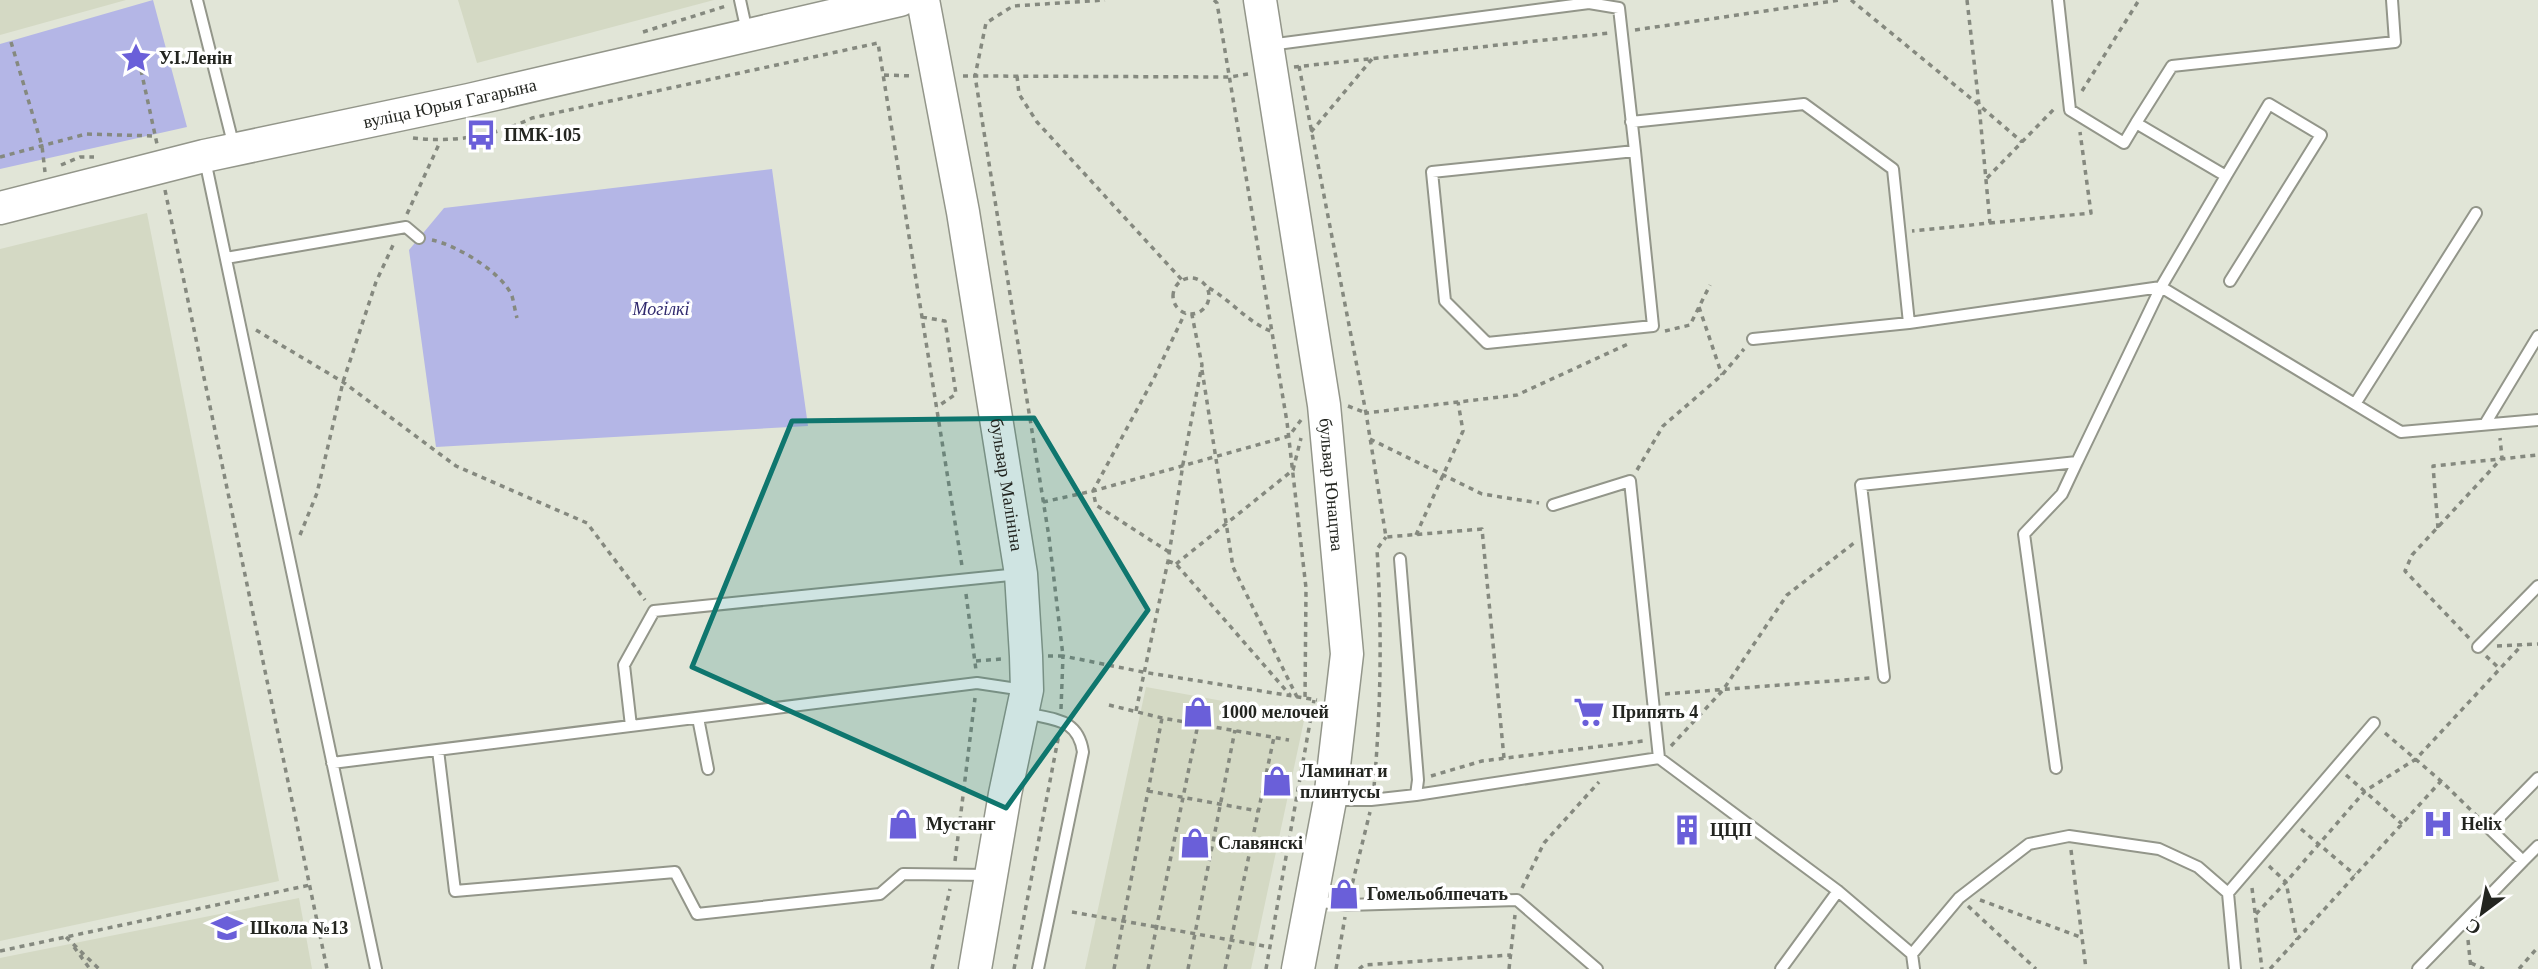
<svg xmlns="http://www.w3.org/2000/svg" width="2538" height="969" font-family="Georgia,serif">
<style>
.built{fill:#d4d9c4}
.green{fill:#b4b6e6}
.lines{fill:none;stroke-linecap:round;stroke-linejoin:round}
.lane-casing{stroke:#93968a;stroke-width:14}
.secondary-casing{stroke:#93968a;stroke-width:35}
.path{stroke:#85897f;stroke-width:3.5;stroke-dasharray:5 5;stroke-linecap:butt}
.lane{stroke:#fff;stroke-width:10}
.secondary{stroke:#fff;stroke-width:32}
.marked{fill:#0f766e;fill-opacity:0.2;stroke:#0f766e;stroke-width:5;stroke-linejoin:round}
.labels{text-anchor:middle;stroke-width:7;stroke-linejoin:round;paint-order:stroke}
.poi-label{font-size:18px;font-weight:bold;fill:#232520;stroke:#fff;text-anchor:start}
.street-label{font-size:18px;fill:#232520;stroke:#fff}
.park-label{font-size:18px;font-style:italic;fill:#312a6e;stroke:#fff}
</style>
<rect width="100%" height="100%" fill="#e1e5d7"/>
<path class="built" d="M 0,0 L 126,0 L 0,35 Z
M 458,0 L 714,0 L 477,63 Z
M 147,213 L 279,881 L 0,941 L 0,249 Z
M 1146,687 L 1305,716 L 1251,969 L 1085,969 Z
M 299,898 L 312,969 L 0,969 L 0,958 Z"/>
<path class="green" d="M 153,0 L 187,127 L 0,169 L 0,44 Z
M 772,169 L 808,426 L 436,447 L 409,250 L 444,208 Z"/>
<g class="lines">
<g class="lane-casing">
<path id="lane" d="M 197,0 L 234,147
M 740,0 L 747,32
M 2058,0 L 2070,110 L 2124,143 L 2136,123
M 1269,45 L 1589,3 L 1619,8 L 1635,151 L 1432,172 L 1445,301 L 1487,343 L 1653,326 L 1635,151
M 1631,122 L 1804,104 L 1893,169 L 1909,323
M 205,160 L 376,969
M 2226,176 L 2269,104 L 2321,135 L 2230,281
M 226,258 L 406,227 L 419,238
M 1753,339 L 1909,323 L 2161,287 L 2401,432 L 2538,420
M 2355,404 L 2476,213
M 2485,424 L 2538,336
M 1553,505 L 1630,481 L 1659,758
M 1400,559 L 1418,780 L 1416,795
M 2478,647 L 2538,586
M 1884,677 L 1861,485 L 2077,462 L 2161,287 L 2226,176 L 2136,123 L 2172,66 L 2395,42 L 2392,0
M 1026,713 C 1054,720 1078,718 1083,752 L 1038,969
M 698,718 L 708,769
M 631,726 L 624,665 L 654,611 L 1019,574
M 438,750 L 455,891 L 675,872 L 697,914 L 880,894 L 903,874 L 989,875
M 332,763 L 977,683 L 1024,690
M 2056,768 L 2024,534 L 2062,494 L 2077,462
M 2538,778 L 2489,828 L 2523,861 L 2538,846
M 1331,800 L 1371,800 L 1416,795 L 1659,758 L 1838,891 L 1912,954 L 1914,969
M 2228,893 L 2374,723
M 1313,901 L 1347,905 L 1517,900 L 1597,969
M 1912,954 L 1959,898 L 2029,844 L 2069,836 L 2159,849 L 2198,867 L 2228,893 L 2235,969
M 1781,969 L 1838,891
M 2418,969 L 2523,861"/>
</g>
<g class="secondary-casing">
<g id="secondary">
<path id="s1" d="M 923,0 L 963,212 L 1012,518 L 1021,574 L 1026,656 L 1027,690 L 1005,794 L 975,969"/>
<path id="s2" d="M 1260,0 L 1324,405 L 1347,654 L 1330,800 L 1298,969"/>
<path id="s3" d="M 0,208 L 204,156 L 469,100 L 900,0"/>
</g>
</g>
<path class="path" d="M 1214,0 L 1217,3 L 1287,422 L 1306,588 L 1305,698
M 1851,0 L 1979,105 L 1990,223 L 1912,231
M 1967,0 L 1979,105 L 2022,142
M 1635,30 L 1840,0
M 643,32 L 726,6
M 11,42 L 42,146 L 45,172
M 1299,66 L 1366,413
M 1294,67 L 1610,33
M 141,70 L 157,144
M 884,75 L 913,76
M 963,76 L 975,76 L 986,23 L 1013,6 L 1105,0
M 1017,76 L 1019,94 L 1037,122 L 1182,280
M 2082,91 L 2139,0
M 1311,132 L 1372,59
M 413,138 C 453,143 495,136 532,118 L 878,43 L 962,566
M 0,157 L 86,134 L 155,136
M 61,165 L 80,157 L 94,157
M 1987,178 L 2055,108
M 165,190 L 327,969
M 407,214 L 440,142
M 1990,223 L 2091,213 L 2080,132
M 432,240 C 456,245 502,272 512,296 C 514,303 515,311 517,318
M1173 296a18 18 0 1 1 36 0a18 18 0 1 1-36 0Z
M 1209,288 C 1232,301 1248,323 1273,332
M 1699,307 L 1722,375
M 922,317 L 945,321 L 956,394 L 937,407
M 256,330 L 343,382 L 456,466 L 587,523 L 645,600
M 1665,331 L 1690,325 L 1710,285
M 1202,370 L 1233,567 L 1297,697
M 1348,406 L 1366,413
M 1370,439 L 1482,494 L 1539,503
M 1637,470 L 1663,426 L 1722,375 L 1744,349
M 1043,502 L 1093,491 L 1154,378 L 1185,313
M 2438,528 L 2433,466 L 2538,455
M 300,535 L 317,493 L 343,382 L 376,282 L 394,243
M 1416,535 L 1463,431 L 1458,402
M 1169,552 L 1096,505 L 1093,491 L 1289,436 L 1301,420
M 1168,561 L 1176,564 L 1290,695
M 1176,564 L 1293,470 L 1301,438
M 966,594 L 976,670
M 2469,638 L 2405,571 L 2412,555 L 2502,458 L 2500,438
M 2497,646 L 2538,644
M 1048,656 L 1063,656 L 1049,537 L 975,76 L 1230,77 L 1248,74
M 2486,656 L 2500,669
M 976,661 L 1002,659
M 1665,694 L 1870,678
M 1109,705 L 1162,718 L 1289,740
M 1061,709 L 1063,656 L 1143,672 L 1317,700
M 1136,711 L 1168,561 L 1183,464 L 1202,365 L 1192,315
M 2385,733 L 2441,781 L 2480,819
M 1671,746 L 1723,690 L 1787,595 L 1854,543
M 1504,758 L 1482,529 L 1386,537 L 1366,413 L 1517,395 L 1628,344
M 2346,775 L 2402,824
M 1431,776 L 1482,761 L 1643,741
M 1374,787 C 1381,706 1382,630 1377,549 L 1386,537
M 1148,791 L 1258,811
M 2301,829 L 2355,875
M 2071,850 L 2086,969
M 955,861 L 975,698
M 2269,866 L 2286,882 L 2297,940
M 1522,888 L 1544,843 L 1599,782
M 2252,888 L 2262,969
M 1350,893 L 1370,812
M 1980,900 L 2083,938
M 1968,906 L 2036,969
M 1072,912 L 1270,947
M 2256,914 L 2286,882 L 2365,791 L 2416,759 L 2522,645
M 66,937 L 99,969
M 2468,940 L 2471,969
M 74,947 L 90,969
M 0,951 L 310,885
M 2471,963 L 2484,969
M 932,969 L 950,889
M 1014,969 L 1059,734
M 1114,969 L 1162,718
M 1148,969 L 1198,724
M 1188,969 L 1235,730
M 1225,969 L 1274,737
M 1266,969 L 1314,700
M 1336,969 L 1345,917
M 1359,969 L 1364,965 L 1511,955
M 1509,969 L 1515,915
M 2270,969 L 2441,781
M 2519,969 L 2538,947"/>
<use href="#lane" class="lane"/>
<use href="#secondary" class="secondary"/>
</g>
<path class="marked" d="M 1034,418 L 1148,610 L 1006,808 L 692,667 L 792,421 Z"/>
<defs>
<g id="sight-bare" transform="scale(2.415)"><path d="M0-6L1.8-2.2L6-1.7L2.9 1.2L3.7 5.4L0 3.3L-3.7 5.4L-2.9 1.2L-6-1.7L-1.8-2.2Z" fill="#6a5fd9" stroke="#fff" stroke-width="2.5" paint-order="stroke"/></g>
<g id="bus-bare" transform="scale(2.415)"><path d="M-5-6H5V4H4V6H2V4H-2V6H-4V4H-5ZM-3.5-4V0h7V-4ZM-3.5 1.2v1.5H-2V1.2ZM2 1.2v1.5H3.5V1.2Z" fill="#6a5fd9" stroke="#fff" stroke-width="2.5" paint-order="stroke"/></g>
<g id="shop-bare" transform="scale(2.415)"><path d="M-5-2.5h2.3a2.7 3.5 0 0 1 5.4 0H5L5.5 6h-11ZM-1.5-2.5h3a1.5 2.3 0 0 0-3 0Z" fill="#6a5fd9" stroke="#fff" stroke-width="2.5" paint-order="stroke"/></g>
<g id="supermarket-bare" transform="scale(2.415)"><path d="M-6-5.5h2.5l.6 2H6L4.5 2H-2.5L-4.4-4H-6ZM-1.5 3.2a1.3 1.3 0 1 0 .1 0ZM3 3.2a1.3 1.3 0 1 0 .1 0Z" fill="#6a5fd9" stroke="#fff" stroke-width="2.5" paint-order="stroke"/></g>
<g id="hospital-bare" transform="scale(2.415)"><path d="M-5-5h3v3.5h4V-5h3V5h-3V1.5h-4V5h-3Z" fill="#6a5fd9" stroke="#fff" stroke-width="2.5" paint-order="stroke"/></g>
<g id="building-bare" transform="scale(2.415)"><path d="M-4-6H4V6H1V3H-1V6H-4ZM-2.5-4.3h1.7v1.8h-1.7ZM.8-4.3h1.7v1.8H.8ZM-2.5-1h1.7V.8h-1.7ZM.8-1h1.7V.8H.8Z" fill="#6a5fd9" stroke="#fff" stroke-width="2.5" paint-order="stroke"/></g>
<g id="school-bare" transform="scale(2.415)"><path d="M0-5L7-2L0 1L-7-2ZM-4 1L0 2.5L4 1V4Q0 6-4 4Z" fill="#6a5fd9" stroke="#fff" stroke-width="2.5" paint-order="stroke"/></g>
</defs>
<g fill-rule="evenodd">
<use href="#sight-bare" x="136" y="58"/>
<use href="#bus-bare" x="481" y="135"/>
<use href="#shop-bare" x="1198" y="712"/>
<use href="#supermarket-bare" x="1589" y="712"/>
<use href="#shop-bare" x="1277" y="781"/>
<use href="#shop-bare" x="903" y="824"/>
<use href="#hospital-bare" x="2438" y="824"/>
<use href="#building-bare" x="1687" y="830"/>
<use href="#shop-bare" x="1195" y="843"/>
<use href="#shop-bare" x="1344" y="894"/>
<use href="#school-bare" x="227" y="928"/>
</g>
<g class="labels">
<g class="poi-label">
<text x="159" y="64">У.І.Ленін</text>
<text x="504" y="141">ПМК-105</text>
<text x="1221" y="718">1000 мелочей</text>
<text x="1612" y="718">Припять 4</text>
<text x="1300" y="777">Ламинат и<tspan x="1300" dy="21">плинтусы</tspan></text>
<text x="926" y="830">Мустанг</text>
<text x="2461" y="830">Helix</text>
<text x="1710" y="836">ЦЦП</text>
<text x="1218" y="849">Славянскі</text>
<text x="1367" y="900">Гомельоблпечать</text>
<text x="250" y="934">Школа №13</text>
</g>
<g class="street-label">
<text dy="6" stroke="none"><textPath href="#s3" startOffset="462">вуліца Юрыя Гагарына</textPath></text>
<text dy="6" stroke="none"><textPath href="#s1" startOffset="492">бульвар Малініна</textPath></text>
<text dy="6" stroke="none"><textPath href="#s2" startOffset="490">бульвар Юнацтва</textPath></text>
</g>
<g class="park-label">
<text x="661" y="315">Могілкі</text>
</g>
</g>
<g transform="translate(2482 913) rotate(212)" stroke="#ffffff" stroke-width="5" paint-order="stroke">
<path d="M0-5L12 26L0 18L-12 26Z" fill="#232520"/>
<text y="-10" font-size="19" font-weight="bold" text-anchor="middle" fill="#232520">С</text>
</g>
</svg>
